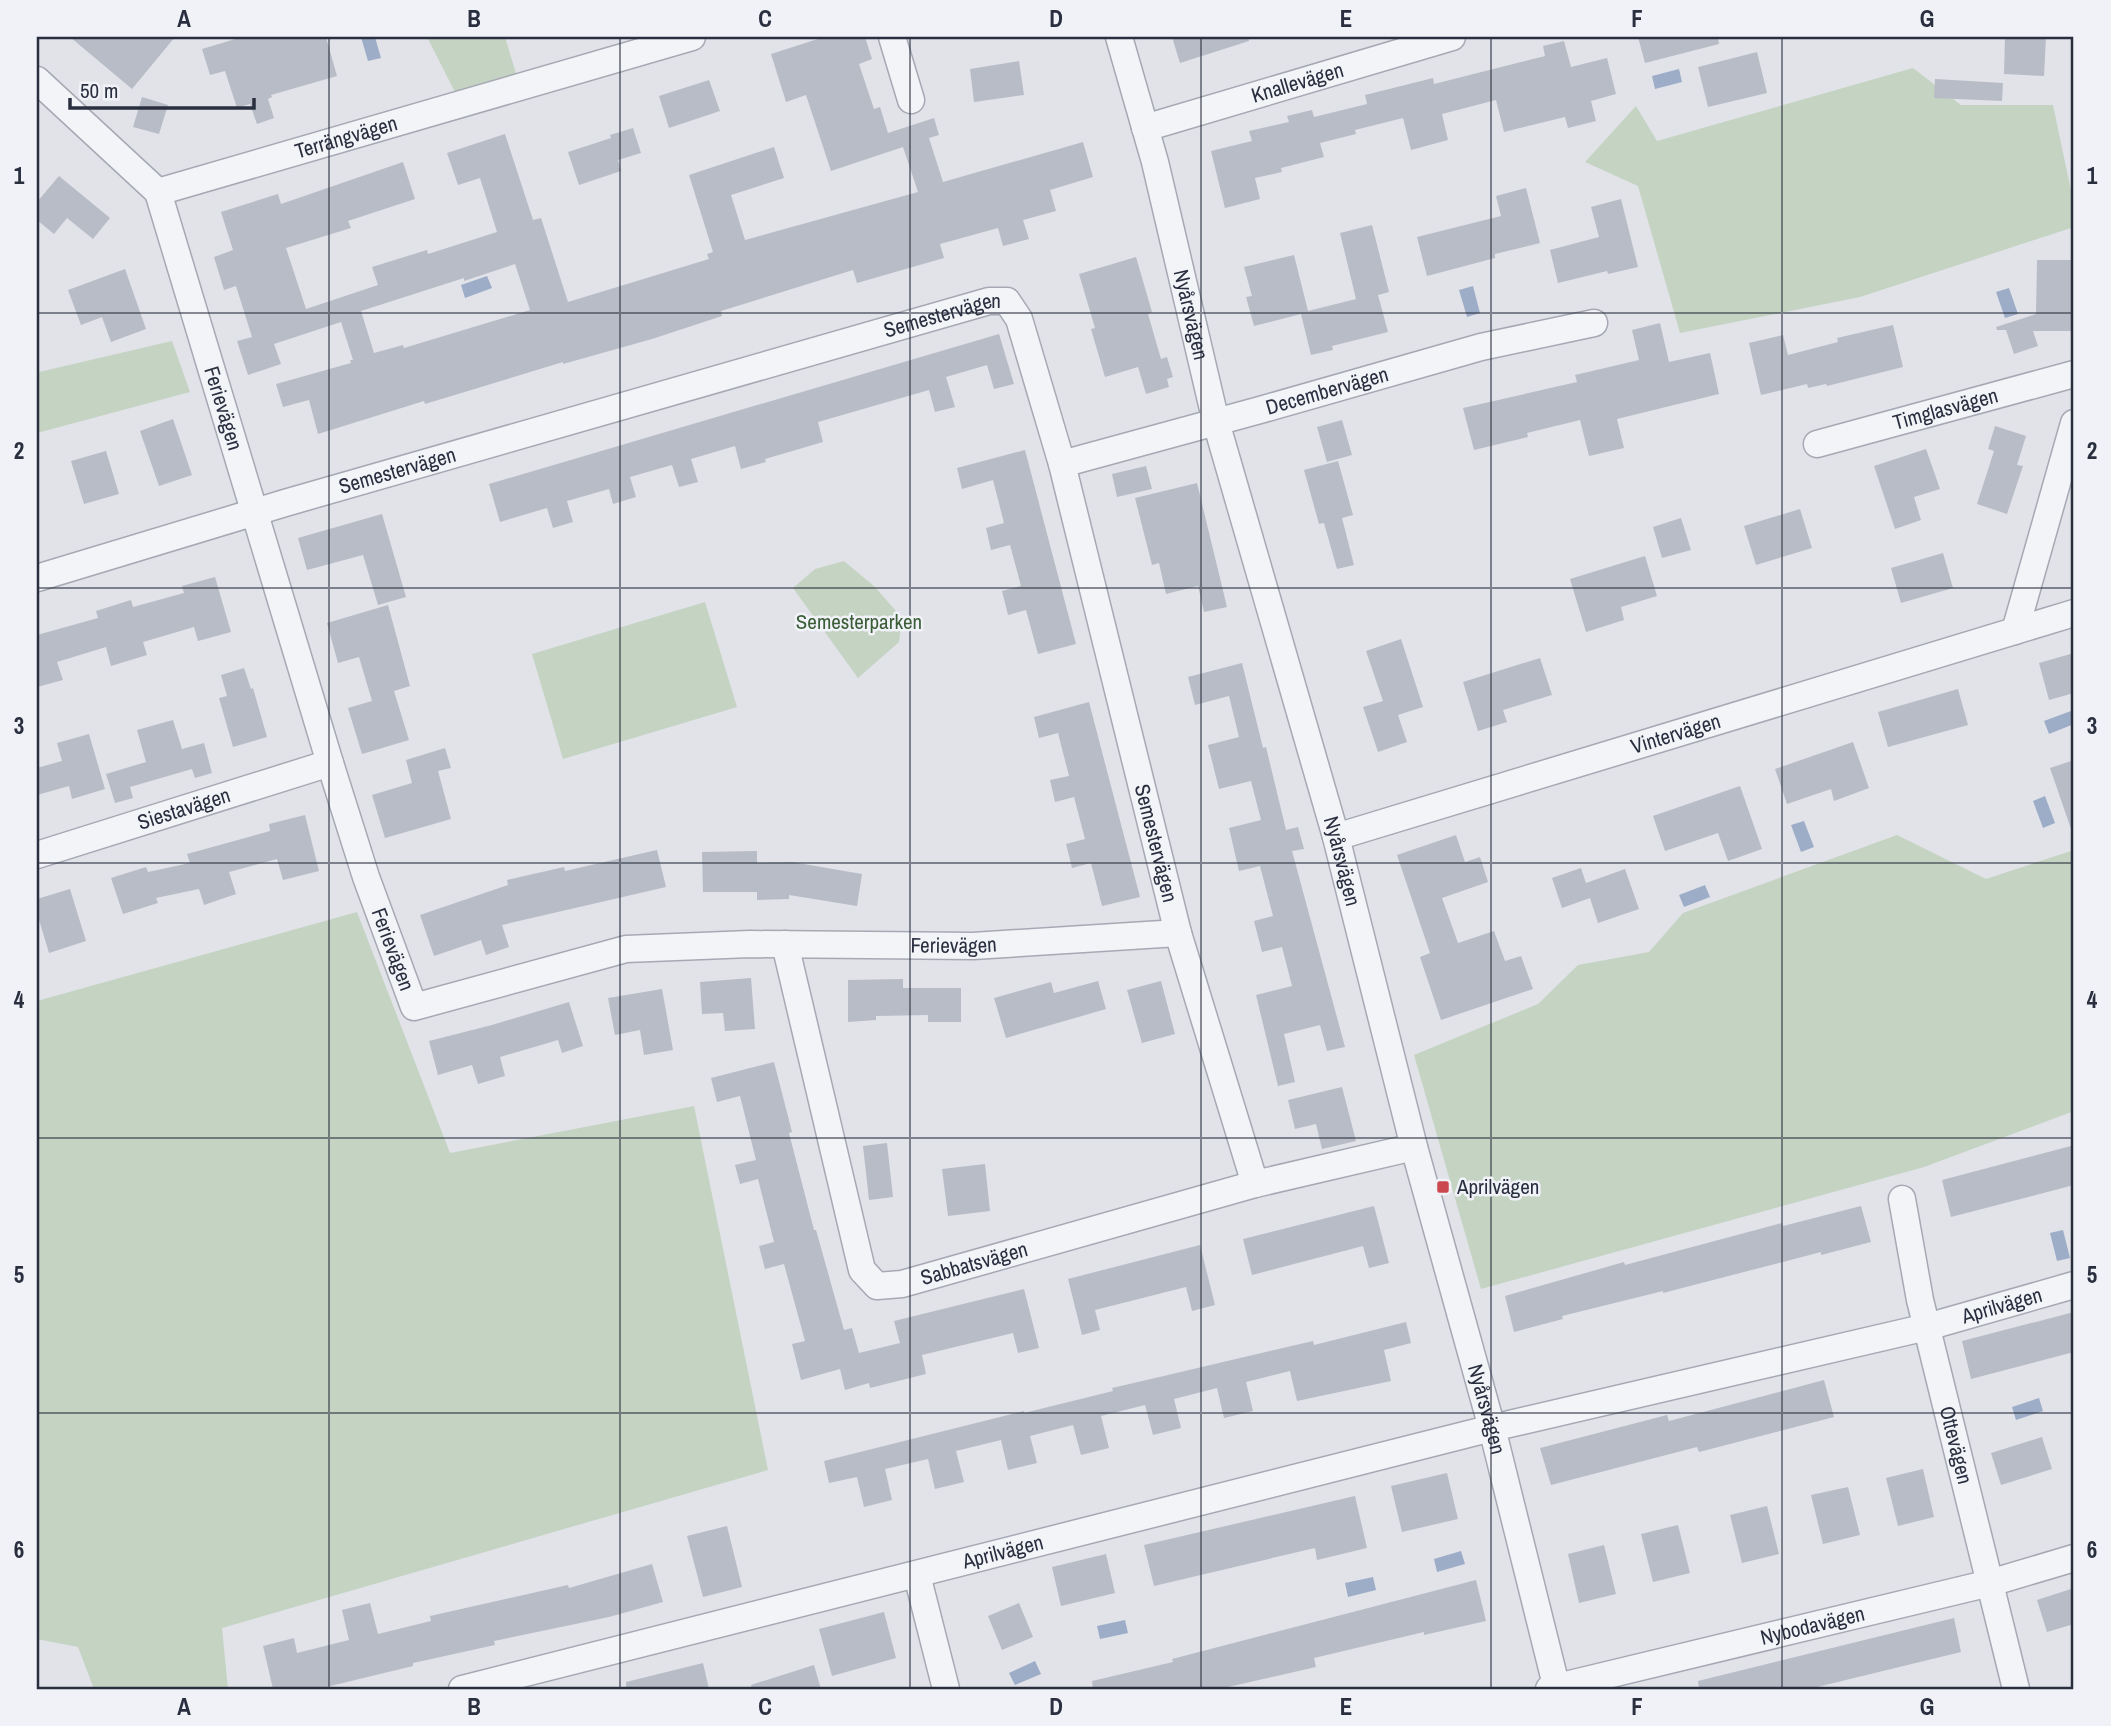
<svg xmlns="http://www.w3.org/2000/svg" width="2111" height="1726" font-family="'Archivo Narrow',sans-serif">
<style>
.green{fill:#c4d3c2}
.water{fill:#9dadc8}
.building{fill:#b8bcc6;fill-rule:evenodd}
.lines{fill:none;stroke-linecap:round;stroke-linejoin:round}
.minor-casing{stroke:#a6a9b3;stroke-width:29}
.minor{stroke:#f3f4f8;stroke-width:26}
.grid{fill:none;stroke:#2a2f40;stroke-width:2;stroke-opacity:0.55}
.poi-dot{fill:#cb494e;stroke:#f0f2f7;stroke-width:2.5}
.labels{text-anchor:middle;stroke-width:5;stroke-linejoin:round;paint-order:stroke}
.street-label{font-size:21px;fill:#2a2f40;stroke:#f0f2f7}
.park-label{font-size:21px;fill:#3a5c37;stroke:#f0f2f7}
.poi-label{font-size:21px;fill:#2a2f40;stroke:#f0f2f7;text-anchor:start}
.neatline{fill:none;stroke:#2a2f40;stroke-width:2.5}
.grid-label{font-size:23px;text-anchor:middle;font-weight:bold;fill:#2a2f40}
</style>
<rect width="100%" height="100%" fill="#e1e3e9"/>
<path class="green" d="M 427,37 L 505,37 L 518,80 L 458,98 Z
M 1913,68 L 1961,105 L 2053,105 L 2074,205 L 2074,227 L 1860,297 L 1680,333 L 1638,186 L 1585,162 L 1636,106 L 1657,141 Z
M 172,341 L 190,392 L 37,433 L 37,361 L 39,372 Z
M 844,561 L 875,587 L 902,618 L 899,642 L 858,678 L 793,588 L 815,569 Z
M 705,602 L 737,707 L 563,759 L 532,654 Z
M 1897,835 L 1986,879 L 2074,850 L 2074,1111 L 1924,1167 L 1481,1289 L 1414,1055 L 1538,1004 L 1578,965 L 1649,952 L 1683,913 Z
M 357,912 L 450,1153 L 694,1106 L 768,1470 L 222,1628 L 228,1689 L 94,1689 L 78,1647 L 37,1639 L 37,1001 Z"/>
<path class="water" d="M 361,37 L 375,37 L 381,58 L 368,61 Z
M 1679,69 L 1682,82 L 1655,89 L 1652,76 Z
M 487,276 L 492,288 L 465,298 L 461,285 Z
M 1473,286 L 1480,313 L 1467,317 L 1459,290 Z
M 2009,288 L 2018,314 L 2005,318 L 1996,292 Z
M 2071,711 L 2074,724 L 2049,734 L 2044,721 Z
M 2045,796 L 2055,823 L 2043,828 L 2033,801 Z
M 1804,821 L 1814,847 L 1801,852 L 1791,825 Z
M 1705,885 L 1710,897 L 1684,907 L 1679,895 Z
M 2063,1230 L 2070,1258 L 2057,1261 L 2050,1233 Z
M 2039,1398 L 2043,1411 L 2016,1420 L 2012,1407 Z
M 1461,1551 L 1465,1564 L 1437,1572 L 1434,1559 Z
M 1373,1577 L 1376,1590 L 1348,1597 L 1345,1583 Z
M 1125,1620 L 1128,1633 L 1100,1639 L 1097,1626 Z
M 1035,1661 L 1041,1674 L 1015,1685 L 1009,1673 Z"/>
<path class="building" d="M 70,37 L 175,37 L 132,89 Z
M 242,37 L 326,37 L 337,76 L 271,95 L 272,97 L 268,99 L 274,118 L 257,124 L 250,104 L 237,108 L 225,71 L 210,75 L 202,49 Z
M 824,37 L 865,37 L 872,59 L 859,64 L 874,109 L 880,107 L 888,133 L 934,118 L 939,135 L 929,138 L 943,182 L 1083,142 L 1093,177 L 1050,190 L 1056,211 L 1023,220 L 1029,239 L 1003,246 L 998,228 L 940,244 L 944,258 L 857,283 L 853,270 L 721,311 L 722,316 L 652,339 L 563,364 L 563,362 L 425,404 L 424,401 L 318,434 L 309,400 L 283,407 L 276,384 L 351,363 L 350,360 L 353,360 L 341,322 L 274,344 L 281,364 L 248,375 L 237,341 L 252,337 L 236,286 L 224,290 L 214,257 L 233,250 L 221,212 L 278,194 L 281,204 L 403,162 L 415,199 L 348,221 L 351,228 L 286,248 L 306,309 L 378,285 L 372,267 L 427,250 L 428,254 L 497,232 L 480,178 L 458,185 L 447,153 L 505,134 L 533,220 L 541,218 L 568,302 L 709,259 L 707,254 L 713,252 L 689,175 L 774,147 L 784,178 L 731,195 L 745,240 L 918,192 L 903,147 L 831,171 L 806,95 L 786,102 L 771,54 ZM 515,264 L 530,310 L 404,348 L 403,345 L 374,353 L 361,311 L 464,278 L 464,281 Z
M 1172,37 L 1248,37 L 1249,41 L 1180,63 Z
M 1638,37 L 1718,37 L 1719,44 L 1645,63 Z
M 2005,37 L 2046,37 L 2044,76 L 2004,74 Z
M 1564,41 L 1571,67 L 1607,58 L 1616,94 L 1591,101 L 1596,121 L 1568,128 L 1565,117 L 1504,132 L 1496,100 L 1442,114 L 1448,140 L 1411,150 L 1403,118 L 1355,130 L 1356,134 L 1320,143 L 1324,157 L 1281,168 L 1282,172 L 1255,178 L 1260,199 L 1225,208 L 1211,151 L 1252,141 L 1249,131 L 1289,122 L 1287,116 L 1312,110 L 1314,117 L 1367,104 L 1365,95 L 1433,78 L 1434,84 L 1545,56 L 1543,46 Z
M 1757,52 L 1767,93 L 1708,107 L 1698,67 Z
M 1019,61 L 1024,95 L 974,102 L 970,69 Z
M 1935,79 L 2003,83 L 2002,101 L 1934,98 Z
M 709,80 L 720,111 L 669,128 L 659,96 Z
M 142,97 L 168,105 L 159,134 L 133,127 Z
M 633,128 L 641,153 L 618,160 L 621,171 L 579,185 L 568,152 L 611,138 L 610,135 Z
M 59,176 L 110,218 L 93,239 L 67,218 L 54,234 L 37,220 L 37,202 Z
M 1526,188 L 1540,243 L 1495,254 L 1495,258 L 1427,276 L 1417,237 L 1501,216 L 1496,196 Z
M 1621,199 L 1638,267 L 1608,274 L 1607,271 L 1558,283 L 1550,250 L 1599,237 L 1591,207 Z
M 1372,225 L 1389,292 L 1378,295 L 1388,332 L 1332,346 L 1333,350 L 1311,355 L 1301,314 L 1254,326 L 1246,297 L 1252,296 L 1244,267 L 1294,255 L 1308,311 L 1356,299 L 1340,233 Z
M 1136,257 L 1152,312 L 1148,314 L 1161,359 L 1167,357 L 1173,377 L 1167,379 L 1169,387 L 1146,394 L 1138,367 L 1105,377 L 1091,329 L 1095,328 L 1079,274 Z
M 2037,260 L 2074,260 L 2074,331 L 2033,331 L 2038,346 L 2014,354 L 2006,330 L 1997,330 L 1996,327 L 2036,314 Z
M 125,269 L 146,329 L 111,342 L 102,317 L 81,325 L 68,290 Z
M 1660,323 L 1669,362 L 1710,353 L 1719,394 L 1617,419 L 1624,448 L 1589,456 L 1580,420 L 1527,433 L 1528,437 L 1474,450 L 1463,408 L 1577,382 L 1575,375 L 1639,360 L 1632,330 Z
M 1893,325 L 1903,367 L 1827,386 L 1826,384 L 1808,388 L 1807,384 L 1761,395 L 1749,343 L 1783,335 L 1788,355 L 1838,342 L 1837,338 Z
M 999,334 L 1014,384 L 994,389 L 987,365 L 946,377 L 955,407 L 935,412 L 929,390 L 818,422 L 823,442 L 765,459 L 766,462 L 741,469 L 735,446 L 691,459 L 698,482 L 679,487 L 672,465 L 630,477 L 636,497 L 613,504 L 609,489 L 567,501 L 573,522 L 553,528 L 547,508 L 500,522 L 489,484 Z
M 173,419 L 192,475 L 159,486 L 140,431 Z
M 1342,420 L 1352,455 L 1327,462 L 1317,427 Z
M 1995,426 L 2026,436 L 2017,465 L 2023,466 L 2007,514 L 1977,504 L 1994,451 L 1988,449 Z
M 1926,449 L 1940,489 L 1914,497 L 1921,520 L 1895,529 L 1874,466 Z
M 1025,450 L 1076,644 L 1038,654 L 1026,610 L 1008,615 L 1002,591 L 1021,586 L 1010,545 L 991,550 L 986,528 L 1004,523 L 993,480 L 962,489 L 957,468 Z
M 106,451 L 119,494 L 84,504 L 71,461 Z
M 1338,461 L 1353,515 L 1342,518 L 1354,565 L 1337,569 L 1324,523 L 1319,524 L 1304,470 Z
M 1146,466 L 1152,489 L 1117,497 L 1112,474 Z
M 1197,483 L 1227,607 L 1204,612 L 1198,586 L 1166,594 L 1159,563 L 1152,565 L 1135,498 Z
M 1800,509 L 1812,548 L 1756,565 L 1744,526 Z
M 382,514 L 406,597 L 378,605 L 363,555 L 307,570 L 298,538 Z
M 1681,518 L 1691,550 L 1662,558 L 1653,527 Z
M 1943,553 L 1953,588 L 1901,603 L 1891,568 Z
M 1645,556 L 1657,596 L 1621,607 L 1624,620 L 1586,632 L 1570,579 Z
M 215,577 L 231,632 L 198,641 L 194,627 L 143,642 L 147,655 L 111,666 L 106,647 L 57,662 L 63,680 L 37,687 L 37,635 L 98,618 L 96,611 L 131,600 L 133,607 L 184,593 L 182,586 Z
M 388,605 L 410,686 L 394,691 L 409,740 L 362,754 L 348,708 L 372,701 L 359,657 L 338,663 L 327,623 Z
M 1401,639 L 1423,707 L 1398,715 L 1407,742 L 1378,752 L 1363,707 L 1383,701 L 1366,651 Z
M 2074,653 L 2074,693 L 2049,700 L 2039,663 Z
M 1540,658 L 1552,695 L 1503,710 L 1507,722 L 1478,731 L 1463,682 Z
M 1242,663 L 1263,748 L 1266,747 L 1286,830 L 1298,827 L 1304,849 L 1292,851 L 1345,1047 L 1327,1051 L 1320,1025 L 1284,1034 L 1295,1082 L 1278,1086 L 1256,995 L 1292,986 L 1282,947 L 1262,952 L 1254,921 L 1273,916 L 1260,866 L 1239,871 L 1229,828 L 1261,820 L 1251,781 L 1219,789 L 1208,745 L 1239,737 L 1229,696 L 1195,705 L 1188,677 Z
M 244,668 L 251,689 L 253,688 L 267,737 L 233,747 L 219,698 L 227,696 L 221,675 Z
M 1958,689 L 1968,725 L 1888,747 L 1878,712 Z
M 1089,702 L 1140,897 L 1102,906 L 1091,863 L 1072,868 L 1066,844 L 1085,839 L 1074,797 L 1055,802 L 1050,780 L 1069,776 L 1058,733 L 1039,738 L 1034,717 Z
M 173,720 L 182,749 L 204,743 L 212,773 L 195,778 L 192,769 L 130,787 L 133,798 L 115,803 L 106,774 L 146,762 L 137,730 Z
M 89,734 L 105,789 L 72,799 L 69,786 L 37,795 L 37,768 L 62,761 L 57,743 Z
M 1853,742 L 1869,788 L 1834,801 L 1831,789 L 1787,804 L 1775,769 Z
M 445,748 L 451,768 L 438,771 L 451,819 L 385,838 L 372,795 L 412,783 L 406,760 Z
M 2074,760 L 2074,829 L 2071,829 L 2050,768 Z
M 1740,786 L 1762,849 L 1728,861 L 1718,833 L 1665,851 L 1653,816 Z
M 305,815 L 319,871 L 283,880 L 277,859 L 229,872 L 236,894 L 204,905 L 199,889 L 156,898 L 158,903 L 123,914 L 111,878 L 146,867 L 148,872 L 190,863 L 187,854 L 270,831 L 269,824 Z
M 1456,835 L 1465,862 L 1480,857 L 1488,882 L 1442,898 L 1458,943 L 1494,931 L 1505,961 L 1521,956 L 1533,989 L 1441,1020 L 1420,957 L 1430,953 L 1397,855 Z
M 657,850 L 666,887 L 502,925 L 509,947 L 486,955 L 481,940 L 434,956 L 420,915 L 508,885 L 507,880 L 564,867 L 565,871 Z
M 757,851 L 757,863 L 792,862 L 862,874 L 857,906 L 789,895 L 789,899 L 757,900 L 757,892 L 703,892 L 702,852 Z
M 1581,868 L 1586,883 L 1625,869 L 1639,909 L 1598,923 L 1590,898 L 1562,908 L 1552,878 Z
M 70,889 L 86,941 L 49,953 L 37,913 L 37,899 Z
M 751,978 L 755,1029 L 725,1031 L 723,1013 L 702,1014 L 700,982 Z
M 903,979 L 903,988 L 961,988 L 961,1022 L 928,1022 L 928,1015 L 876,1016 L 876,1020 L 848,1022 L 848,980 Z
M 1098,981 L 1106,1009 L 1006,1038 L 994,998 L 1051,982 L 1054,993 Z
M 1161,981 L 1175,1034 L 1142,1043 L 1127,990 Z
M 662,989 L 673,1050 L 644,1055 L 640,1030 L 615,1035 L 608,998 Z
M 569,1002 L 583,1046 L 562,1053 L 558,1040 L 500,1057 L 505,1076 L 478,1084 L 472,1065 L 438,1075 L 429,1041 L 492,1025 Z
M 774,1062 L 792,1132 L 789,1133 L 814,1230 L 816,1230 L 844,1330 L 852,1328 L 859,1353 L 900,1343 L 894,1321 L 1024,1289 L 1039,1348 L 1018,1353 L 1013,1333 L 922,1355 L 926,1374 L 870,1388 L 869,1383 L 845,1390 L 840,1369 L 801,1380 L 792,1344 L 805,1341 L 784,1264 L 765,1269 L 759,1246 L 774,1242 L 758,1179 L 740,1184 L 735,1165 L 756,1160 L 740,1096 L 717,1102 L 711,1078 Z
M 1342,1087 L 1356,1141 L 1322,1149 L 1316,1124 L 1295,1129 L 1288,1100 Z
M 887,1143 L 893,1197 L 869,1200 L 863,1146 Z
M 2071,1146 L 2074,1159 L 2074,1185 L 1951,1217 L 1942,1180 Z
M 985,1164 L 990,1211 L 948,1216 L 942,1169 Z
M 1374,1206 L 1389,1263 L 1369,1268 L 1363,1246 L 1252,1275 L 1243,1239 Z
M 1861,1206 L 1871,1242 L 1821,1255 L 1821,1252 L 1663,1293 L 1663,1291 L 1562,1316 L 1563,1319 L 1514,1332 L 1505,1296 L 1624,1262 L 1625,1265 L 1782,1223 L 1783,1226 Z
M 1200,1245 L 1215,1305 L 1192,1311 L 1186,1287 L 1095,1310 L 1100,1330 L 1082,1335 L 1068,1279 Z
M 2074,1312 L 2074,1352 L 1971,1379 L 1962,1341 Z
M 1406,1322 L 1411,1343 L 1384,1350 L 1391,1381 L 1297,1401 L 1290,1371 L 1246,1382 L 1253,1411 L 1224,1418 L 1217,1388 L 1174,1399 L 1181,1428 L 1153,1435 L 1145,1405 L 1101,1416 L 1109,1448 L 1081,1455 L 1073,1425 L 1030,1436 L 1037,1463 L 1008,1470 L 1001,1440 L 956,1451 L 964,1482 L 935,1489 L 928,1459 L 885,1469 L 892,1500 L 864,1507 L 857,1477 L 829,1483 L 824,1461 L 1024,1411 L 1024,1413 L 1113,1391 L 1112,1388 L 1168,1375 L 1313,1341 L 1314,1345 Z
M 1824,1380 L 1834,1417 L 1699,1452 L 1697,1447 L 1551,1485 L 1540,1448 L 1667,1415 L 1669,1421 Z
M 2042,1437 L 2052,1469 L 2001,1485 L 1991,1453 Z
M 1923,1469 L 1934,1517 L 1898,1526 L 1886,1478 Z
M 1447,1473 L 1458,1519 L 1402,1532 L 1391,1486 Z
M 1848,1487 L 1860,1535 L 1823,1544 L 1811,1495 Z
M 1355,1496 L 1367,1548 L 1317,1560 L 1315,1548 L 1154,1586 L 1144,1545 Z
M 1767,1506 L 1779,1554 L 1742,1563 L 1730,1515 Z
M 1678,1525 L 1690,1573 L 1653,1582 L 1641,1534 Z
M 727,1526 L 742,1587 L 703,1597 L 687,1536 Z
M 1604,1545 L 1616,1594 L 1579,1603 L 1568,1554 Z
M 1106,1554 L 1115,1593 L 1061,1606 L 1052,1567 Z
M 652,1564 L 663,1602 L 609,1617 L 494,1641 L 495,1645 L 413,1663 L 413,1666 L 318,1689 L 273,1689 L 263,1646 L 294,1638 L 297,1653 L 349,1640 L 342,1610 L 370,1603 L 378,1634 L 431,1621 L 430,1616 L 568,1585 L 569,1588 Z
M 1476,1580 L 1486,1621 L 1424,1635 L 1424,1632 L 1314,1658 L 1316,1667 L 1219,1689 L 1093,1689 L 1092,1681 L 1173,1662 L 1172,1659 Z
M 2074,1588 L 2074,1624 L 2047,1632 L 2037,1600 Z
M 1019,1603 L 1033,1637 L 1002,1650 L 988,1616 Z
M 884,1612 L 896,1658 L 832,1676 L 819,1629 Z
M 1954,1618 L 1961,1652 L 1809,1689 L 1699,1689 L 1698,1681 Z
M 703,1663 L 709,1689 L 626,1689 L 626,1682 Z
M 814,1665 L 821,1689 L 752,1689 L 751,1685 Z"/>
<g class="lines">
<g class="minor-casing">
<g id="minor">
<path d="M 892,37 L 911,100"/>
<path id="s1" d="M 1119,37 L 1155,162 L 1216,422 L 1336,837 L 1414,1147 L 1492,1428 L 1557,1689"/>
<path d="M 37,80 L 158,192"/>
<path id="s2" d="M 1145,128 L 1452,37"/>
<path id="s3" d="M 158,192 L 330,763 L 366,877 L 414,1007 L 626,949 L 750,944 L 973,946 L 1178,933"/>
<path id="s4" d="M 158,192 L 692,37"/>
<path id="s5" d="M 1817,444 L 2074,374"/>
<path id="s6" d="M 1062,464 L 1260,410 L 1481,347 L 1594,323"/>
<path id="s7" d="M 37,578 L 285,503 L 989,301 L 1007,301 L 1019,319 L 1062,464 L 1178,933 L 1255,1184"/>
<path d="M 2015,631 L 2074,423"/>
<path id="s8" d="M 1336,837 L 2074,613"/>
<path id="s9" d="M 37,855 L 330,763"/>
<path id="s10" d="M 785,944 L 862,1270 L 877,1286 L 902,1284 L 1255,1184 L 1414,1147"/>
<path id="s11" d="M 1902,1199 L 1920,1300 L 2016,1689"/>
<path d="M 917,1575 L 946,1689"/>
<path id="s12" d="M 462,1689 L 1492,1428 L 1927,1327 L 2074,1285"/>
<path id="s13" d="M 1549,1689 L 1990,1583 L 2074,1558"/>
</g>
</g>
<use href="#minor" class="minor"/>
</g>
<path class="grid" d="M 329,37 L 329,1689M 620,37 L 620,1689M 910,37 L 910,1689M 1201,37 L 1201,1689M 1491,37 L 1491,1689M 1782,37 L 1782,1689M 37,313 L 2074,313M 37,588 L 2074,588M 37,863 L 2074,863M 37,1138 L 2074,1138M 37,1413 L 2074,1413"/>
<rect class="poi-dot" x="1436" y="1180" width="14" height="14" rx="3.5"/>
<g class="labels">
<g class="street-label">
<text dy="7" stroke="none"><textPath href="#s2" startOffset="159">Knallevägen</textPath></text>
<text dy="7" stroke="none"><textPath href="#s4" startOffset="196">Terrängvägen</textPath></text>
<text dy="7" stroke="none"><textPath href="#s1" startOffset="287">Nyårsvägen</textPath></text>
<text dy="7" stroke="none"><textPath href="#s7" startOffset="943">Semestervägen</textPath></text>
<text dy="7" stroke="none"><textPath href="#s6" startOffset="275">Decembervägen</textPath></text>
<text dy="7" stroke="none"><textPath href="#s3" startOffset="226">Ferievägen</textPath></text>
<text dy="7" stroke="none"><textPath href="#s5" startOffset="133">Timglasvägen</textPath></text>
<text dy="7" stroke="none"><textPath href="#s7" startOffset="376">Semestervägen</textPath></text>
<text dy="7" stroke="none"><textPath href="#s8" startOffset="355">Vintervägen</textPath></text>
<text dy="7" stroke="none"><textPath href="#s9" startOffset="154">Siestavägen</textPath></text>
<text dy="7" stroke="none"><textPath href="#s7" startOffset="1573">Semestervägen</textPath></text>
<text dy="7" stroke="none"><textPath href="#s1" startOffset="854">Nyårsvägen</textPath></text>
<text dy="7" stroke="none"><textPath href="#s3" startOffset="1402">Ferievägen</textPath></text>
<text dy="7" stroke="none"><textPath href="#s3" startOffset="793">Ferievägen</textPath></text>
<text dy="7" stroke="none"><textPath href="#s10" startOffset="457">Sabbatsvägen</textPath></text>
<text dy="7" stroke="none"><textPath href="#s12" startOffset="1587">Aprilvägen</textPath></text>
<text dy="7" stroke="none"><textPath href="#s1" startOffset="1421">Nyårsvägen</textPath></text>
<text dy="7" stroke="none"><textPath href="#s11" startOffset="252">Ottevägen</textPath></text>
<text dy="7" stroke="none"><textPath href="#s12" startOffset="558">Aprilvägen</textPath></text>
<text dy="7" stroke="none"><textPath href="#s13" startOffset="271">Nybodavägen</textPath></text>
</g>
<g class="park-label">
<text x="859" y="629">Semesterparken</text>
</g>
<g class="poi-label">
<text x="1457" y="1194">Aprilvägen</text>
</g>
</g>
<rect width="2111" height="1726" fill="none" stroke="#f0f2f7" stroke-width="77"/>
<path d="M70 98v10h184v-10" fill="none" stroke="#2a2f40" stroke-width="3.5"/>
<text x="80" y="98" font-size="21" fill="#2a2f40" stroke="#f0f2f7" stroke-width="5" paint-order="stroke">50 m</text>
<rect x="38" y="38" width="2034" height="1650" class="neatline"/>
<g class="grid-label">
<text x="184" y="27">A</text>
<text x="474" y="27">B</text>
<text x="765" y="27">C</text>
<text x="1056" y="27">D</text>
<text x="1346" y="27">E</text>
<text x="1637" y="27">F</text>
<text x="1927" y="27">G</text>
<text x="19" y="184">1</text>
<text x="2092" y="184">1</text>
<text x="19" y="459">2</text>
<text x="2092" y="459">2</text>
<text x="19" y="734">3</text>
<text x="2092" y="734">3</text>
<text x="19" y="1008">4</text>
<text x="2092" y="1008">4</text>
<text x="19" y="1283">5</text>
<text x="2092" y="1283">5</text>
<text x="19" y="1558">6</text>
<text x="2092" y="1558">6</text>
<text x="184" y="1715">A</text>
<text x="474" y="1715">B</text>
<text x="765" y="1715">C</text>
<text x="1056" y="1715">D</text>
<text x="1346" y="1715">E</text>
<text x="1637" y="1715">F</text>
<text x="1927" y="1715">G</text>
</g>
</svg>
